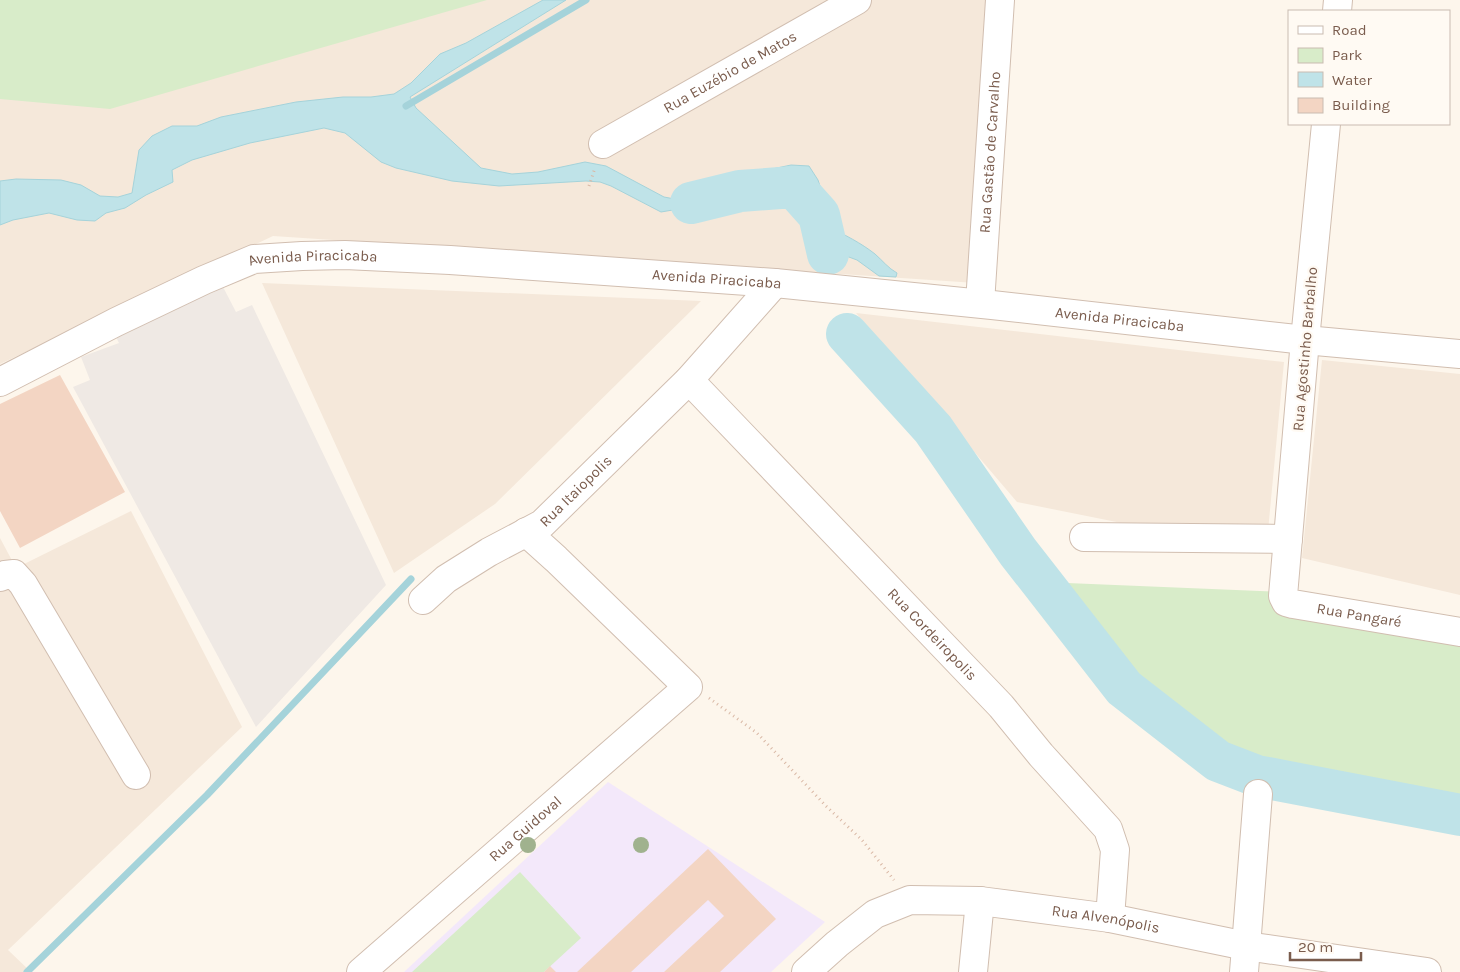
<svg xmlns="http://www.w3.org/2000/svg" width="1460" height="972" font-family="Karla,sans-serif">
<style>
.residential{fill:#f5e8da}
.industrial{fill:#efe9e4}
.education{fill:#f3e8fa}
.green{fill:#d8ecc9}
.water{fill:#bfe3e8;stroke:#a5d3da}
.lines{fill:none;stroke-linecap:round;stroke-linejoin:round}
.stream{stroke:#a5d3da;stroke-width:7}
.river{stroke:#bfe3e8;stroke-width:42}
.building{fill:#f3d5c3}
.minor-casing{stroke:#d1beb0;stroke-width:30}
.path{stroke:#d9b8a5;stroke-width:3;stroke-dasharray:1 4;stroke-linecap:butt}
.minor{stroke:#fff;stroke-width:28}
.tree{fill:#a0b28e}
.labels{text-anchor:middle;stroke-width:4.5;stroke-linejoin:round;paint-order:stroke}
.street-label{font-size:15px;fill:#7a5c4d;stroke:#fffaf3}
</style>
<rect width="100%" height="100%" fill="#fdf6ec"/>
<path class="residential" d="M 0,0 L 1014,0 L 991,284 L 273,236 L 0,364 Z
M 262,283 L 701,301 L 495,504 L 394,573 Z
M 856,313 L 1284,362 L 1266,552 L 1017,502 Z
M 1322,360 L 1460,374 L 1460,595 L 1302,558 Z
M 131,511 L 242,727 L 8,950 L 31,972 L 0,972 L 0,538 L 16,568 Z"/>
<path class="industrial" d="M 222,285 L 236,312 L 252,305 L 386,585 L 256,727 L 73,387 L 90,380 L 81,357 L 119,343 L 114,333 Z"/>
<path class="education" d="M 608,782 L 825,922 L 771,972 L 404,972 Z"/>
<path class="green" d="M 0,0 L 487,0 L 110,109 L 0,99 Z
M 1067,583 L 1281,592 L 1460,634 L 1460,803 L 1257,776 L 1140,676 Z
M 520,872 L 581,938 L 544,972 L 412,972 Z"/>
<path class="water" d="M 543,0 L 566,0 L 410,97 L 416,108 L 481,168 L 512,174 L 538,172 L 585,162 L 606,166 L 664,197 L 680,200 L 719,190 L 748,179 L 758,172 L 791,165 L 809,166 L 818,180 L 823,195 L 823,212 L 829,227 C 845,235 861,243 875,254 C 883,261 888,268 897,273 L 896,277 L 879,276 L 857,260 L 838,253 L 822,250 L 816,246 L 809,195 L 797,185 L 777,182 L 759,184 L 738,196 L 702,205 L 661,212 L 611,186 L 600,182 L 586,181 L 499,186 L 452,181 L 396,168 L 381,162 L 345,133 L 324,128 L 250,143 L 192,160 L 172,170 L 173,182 L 146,195 L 125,208 L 106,213 L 95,221 L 77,220 L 49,213 L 13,220 L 0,225 L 0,181 L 16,179 L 61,180 L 81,185 L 100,196 L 118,197 L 132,193 L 139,150 L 152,136 L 172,126 L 197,126 L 221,117 L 296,102 L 343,97 L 371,97 L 394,94 L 411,83 L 440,54 L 466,43 Z"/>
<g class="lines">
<path class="stream" d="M 406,106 L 586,0
M 27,972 L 207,795 L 411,579"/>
<path class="river" d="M 691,203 L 740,191 L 794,187 L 819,215 L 828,254
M 847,334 L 933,429 L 1018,552 L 1124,688 L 1218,761 L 1257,776 L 1460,815"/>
</g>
<path class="building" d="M 60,375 L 125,492 L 20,548 L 0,511 L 0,404 Z
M 708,849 L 776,919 L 720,972 L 664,972 L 724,916 L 708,900 L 631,972 L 577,972 Z
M 550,966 L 556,972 L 544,972 Z"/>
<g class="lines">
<g class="minor-casing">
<g id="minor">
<path d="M 1337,11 L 1338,0"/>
<path id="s1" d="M 1326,124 L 1305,340 L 1283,596 L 1286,602 L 1293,604 L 1460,632"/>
<path id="s2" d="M 603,144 L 857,0"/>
<path id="s3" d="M 980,303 L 1000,0"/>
<path id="s4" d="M 689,380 L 1001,706 L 1041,755 L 1108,829 L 1115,850 L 1110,918"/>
<path id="s5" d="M 0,382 L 116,322 L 204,280 L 254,259 L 302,256 L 345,255 L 450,260 L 775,283 L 992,305 L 1305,340 L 1460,354"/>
<path d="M 1084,537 L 1288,539"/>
<path d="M 0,577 L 5,575 L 14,574 L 23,584 L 136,775"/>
<path id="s6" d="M 423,600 L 446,579 L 489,552 L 542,524 L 689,380 L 775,283"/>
<path id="s7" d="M 361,972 L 688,687 L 556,559 L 526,532"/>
<path id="s8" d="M 806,972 L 837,944 L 875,914 L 910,900 L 980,901 L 1110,918 L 1246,946 L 1427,972"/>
<path d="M 973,972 L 980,901"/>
<path d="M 1244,972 L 1258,794"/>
</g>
</g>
<path class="path" d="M 589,186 L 595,168
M 709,698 L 757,733 L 826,806 L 862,840 L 894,880"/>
<use href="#minor" class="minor"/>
</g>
<g class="tree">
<circle cx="528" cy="845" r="8"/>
<circle cx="641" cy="845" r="8"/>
</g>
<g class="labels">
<g class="street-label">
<text dy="5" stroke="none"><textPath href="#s2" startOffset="146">Rua Euzébio de Matos</textPath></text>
<text dy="5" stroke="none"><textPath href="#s3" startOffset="151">Rua Gastão de Carvalho</textPath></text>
<text dy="5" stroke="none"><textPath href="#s5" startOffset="341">Avenida Piracicaba</textPath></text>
<text dy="5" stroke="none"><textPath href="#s5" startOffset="746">Avenida Piracicaba</textPath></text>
<text dy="5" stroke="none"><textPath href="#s5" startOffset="1151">Avenida Piracicaba</textPath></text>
<text transform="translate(1305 349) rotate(-85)" y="5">Rua Agostinho Barbalho</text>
<text dy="5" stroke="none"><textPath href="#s6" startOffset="189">Rua Itaiopolis</textPath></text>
<text dy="5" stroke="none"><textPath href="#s1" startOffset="555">Rua Pangaré</textPath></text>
<text dy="5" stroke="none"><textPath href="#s4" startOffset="352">Rua Cordeiropolis</textPath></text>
<text dy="5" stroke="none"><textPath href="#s7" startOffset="218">Rua Guidoval</textPath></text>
<text dy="5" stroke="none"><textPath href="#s8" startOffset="325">Rua Alvenópolis</textPath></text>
</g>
</g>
<rect x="1288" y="10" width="162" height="115" fill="#fffaf3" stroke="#cabbb1"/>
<rect x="1298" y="26" width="25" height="8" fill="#ffffff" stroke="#cabbb1"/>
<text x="1332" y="35" font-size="15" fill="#7a5c4d">Road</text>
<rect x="1298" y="48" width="25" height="15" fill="#d8ecc9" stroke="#cabbb1"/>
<text x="1332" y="60" font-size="15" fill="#7a5c4d">Park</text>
<rect x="1298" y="72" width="25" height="15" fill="#bfe3e8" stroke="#cabbb1"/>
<text x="1332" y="85" font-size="15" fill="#7a5c4d">Water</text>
<rect x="1298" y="98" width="25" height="15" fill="#f3d5c3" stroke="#cabbb1"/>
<text x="1332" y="110" font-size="15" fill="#7a5c4d">Building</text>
<path d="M1290 952v8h71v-8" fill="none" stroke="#7a5c4d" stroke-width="2.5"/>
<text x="1298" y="952" font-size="15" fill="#7a5c4d" stroke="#fffaf3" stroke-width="4" paint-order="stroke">20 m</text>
</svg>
